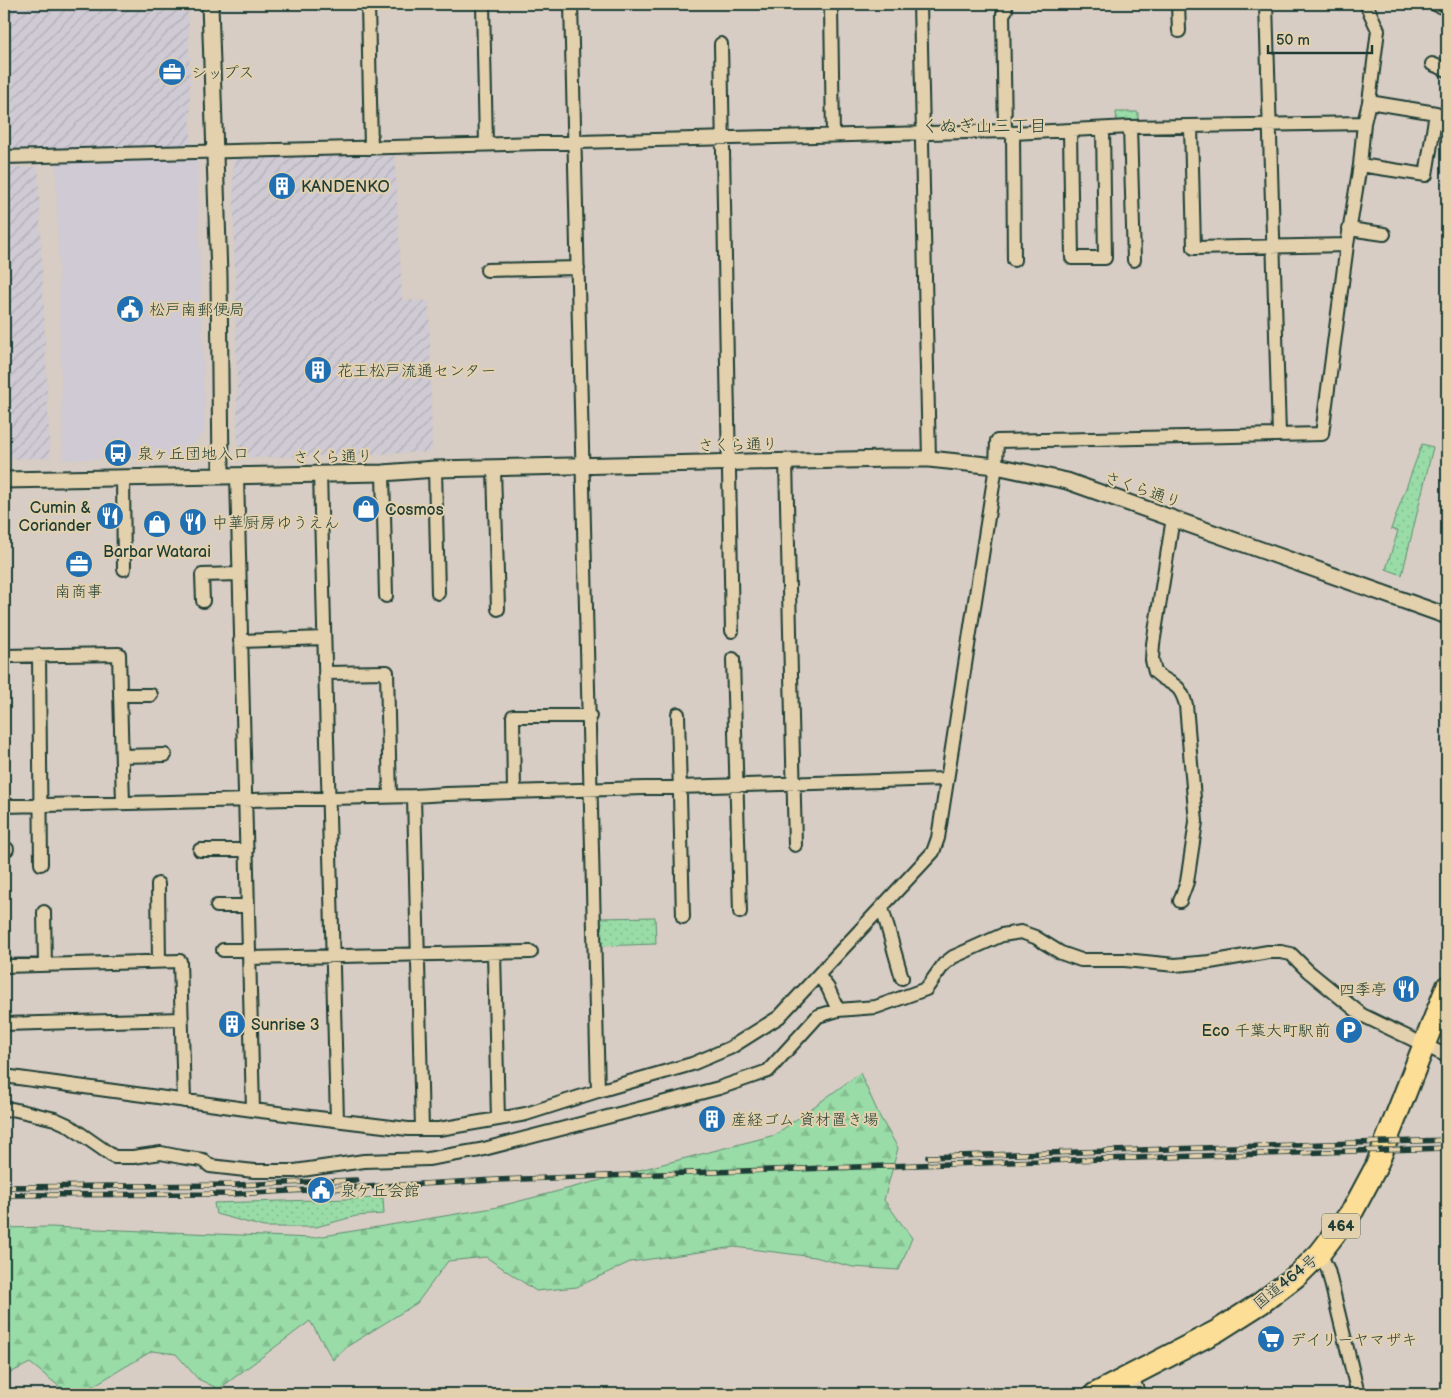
<svg xmlns="http://www.w3.org/2000/svg" width="1451" height="1398" font-family="'Balsamiq Sans','Klee One',sans-serif">
<style>
.built{fill:#cfcad3}
.industrial{fill:url(#industrial-furrows)}
.forest{fill:url(#forest-firs);stroke:#5c8c6e}
.park{fill:url(#park-dots);stroke:#5c8c6e}
.lines{fill:none;stroke-linecap:round;stroke-linejoin:round}
.minor-casing{stroke:#1f3d34;stroke-width:16}
.tertiary-casing{stroke:#1f3d34;stroke-width:19}
.trunk-casing{stroke:#1f3d34;stroke-width:25}
.minor{stroke:#e3d1ae;stroke-width:12}
.tertiary{stroke:#e3d1ae;stroke-width:15}
.trunk{stroke:#fdde96;stroke-width:21}
.rail-casing{stroke:#1f3d34;stroke-width:5.5}
.rail{stroke:#e3d1ae;stroke-width:4;stroke-dasharray:11;stroke-linecap:butt}
.labels{text-anchor:middle;stroke-width:4;stroke-linejoin:round;paint-order:stroke}
.shield{fill:#e3d1ae;stroke:#5a6959;stroke-width:1}
.shield-label{font-size:15px;font-weight:bold;fill:#1f3d34}
.poi-label{font-size:16px;fill:#1f3d34;stroke:#e3d1ae;text-anchor:start}
.street-label{font-size:16px;fill:#1f3d34;stroke:#e3d1ae}
.neighbourhood-label{font-size:18px;fill:#1f3d34;stroke:#e3d1ae}
</style>
<defs>
<pattern id="industrial-furrows" width="10" height="10" patternUnits="userSpaceOnUse" patternTransform="scale(1.25)"><rect width="10" height="10" fill="#cfcad3"/><path d="M-1 1l2-2M0 10L10 0M9 11l2-2" fill="none" stroke="#b1aeb6"/></pattern>
<pattern id="forest-firs" width="22" height="20" patternUnits="userSpaceOnUse" patternTransform="scale(1.25)"><rect width="22" height="20" fill="#99dca7"/><path d="M5 1l3.5 6h-7zM16 11l3.5 6h-7z" fill="#83be90"/></pattern>
<pattern id="park-dots" width="8" height="8" patternUnits="userSpaceOnUse" patternTransform="scale(1.25)"><rect width="8" height="8" fill="#99dca7"/><path d="M2 2h.1M6 6h.1" fill="none" stroke="#83be90" stroke-width="1.8" stroke-linecap="round"/></pattern>
</defs>
<rect width="100%" height="100%" fill="#d7cdc4"/>
<filter id="ink" filterUnits="userSpaceOnUse"><feTurbulence type="fractalNoise" baseFrequency=".02" numOctaves="2"/><feDisplacementMap in="SourceGraphic" scale="10" xChannelSelector="R" yChannelSelector="G"/><feConvolveMatrix kernelMatrix="1 2 1 2 8 2 1 2 1" color-interpolation-filters="sRGB"/></filter>
<g filter="url(#ink)">
<path class="built" d="M 197,159 L 205,431 L 184,456 L 63,460 L 56,162 Z"/>
<path class="industrial" d="M 4,4 L 188,4 L 191,146 L 4,151 Z
M 395,156 L 402,300 L 429,301 L 432,452 L 246,458 L 238,448 L 233,157 Z
M 4,167 L 38,167 L 50,458 L 4,459 Z"/>
<path class="forest" d="M 860,1073 L 880,1117 L 898,1148 L 884,1200 L 912,1238 L 899,1270 L 853,1267 L 815,1257 L 734,1247 L 630,1262 L 577,1287 L 536,1291 L 486,1257 L 448,1261 L 417,1303 L 348,1346 L 333,1360 L 310,1321 L 219,1389 L 198,1379 L 176,1354 L 152,1351 L 86,1390 L 65,1391 L 30,1363 L 4,1376 L 4,1228 L 49,1227 L 311,1238 L 493,1208 L 775,1135 Z"/>
<path class="park" d="M 1116,112 L 1138,112 L 1138,123 L 1117,122 Z
M 1422,444 L 1433,447 L 1402,575 L 1386,569 L 1398,531 L 1391,529 Z
M 655,917 L 656,944 L 599,946 L 599,918 Z
M 383,1198 L 384,1214 L 356,1216 L 316,1227 L 264,1227 L 216,1214 L 214,1203 Z"/>
<g class="lines">
<g class="minor-casing">
<path id="minor" d="M 368,4 L 371,148
M 483,4 L 486,144
M 571,4 L 598,1091
M 920,4 L 923,133 L 922,142 L 929,459
M 1178,4 L 1179,31
M 1266,4 L 1279,434
M 1435,4 L 1447,9
M 831,9 L 833,135
M 721,44 L 732,631
M 1432,64 L 1447,70
M 1191,126 L 1194,248 L 1347,245
M 1130,127 L 1134,260
M 1005,131 L 1003,14 L 1006,10
M 1070,131 L 1072,258 L 1105,258 L 1103,129
M 1013,133 L 1014,260
M 4,157 L 1005,131 L 1013,133 L 1130,127 L 1364,123
M 1360,165 L 1426,175 L 1436,113 L 1369,102
M 1349,229 L 1384,234
M 487,270 L 578,268
M 786,461 L 795,845
M 494,468 L 498,609
M 435,469 L 438,593
M 320,473 L 337,1120
M 383,473 L 386,596
M 237,475 L 253,1110
M 123,477 L 124,569
M 1173,518 L 1153,644 L 1152,660 L 1155,672 C 1171,687 1179,680 1186,705 L 1196,822 L 1187,882 L 1180,901
M 203,601 L 202,575 L 239,574
M 240,641 L 324,638
M 39,655 L 41,864
M 4,656 L 119,654 L 123,803
M 733,659 L 740,912
M 325,673 L 387,672 L 390,797
M 120,695 L 151,695
M 678,714 L 683,917
M 122,756 L 165,755
M 514,792 L 513,716 L 590,716
M 414,796 L 422,1129
M 4,806 L 414,796 L 446,794 L 946,779
M 4,849 L 7,849
M 200,850 L 247,850
M 158,884 L 159,961
M 217,906 L 248,906
M 882,908 L 902,978
M 44,912 L 45,965
M 223,950 L 249,950
M 249,958 L 531,952
M 4,966 L 180,961 L 184,1101
M 819,976 L 828,988 L 838,1010
M 4,1024 L 182,1019
M 4,1076 L 253,1110 L 408,1129 L 439,1129 L 498,1119 L 494,953
M 4,1111 L 12,1109 L 55,1119 L 68,1125 L 114,1157 L 133,1157 L 161,1153 L 181,1157 L 203,1160 L 210,1166 L 254,1171 L 295,1171 L 364,1161 L 428,1159 L 480,1150 L 719,1088 L 768,1071 L 818,1016 L 838,1010 L 876,1007 L 926,989 L 944,964 L 953,957 L 1002,935 L 1021,932 L 1035,937 L 1061,953 L 1081,960 L 1125,960 L 1175,965 L 1210,962 L 1268,952 L 1281,952 L 1291,954 L 1308,971 L 1362,1015 L 1447,1056
M 498,1119 L 526,1114 L 598,1091 L 692,1064 L 730,1048 L 779,1017 L 933,852 L 938,838 L 996,466 L 997,441 L 1322,434 L 1347,245 L 1360,165 L 1364,123 L 1369,102 L 1378,30 L 1366,4
M 1320,1253 L 1328,1270 L 1358,1394"/>
</g>
<g class="tertiary-casing">
<path id="tertiary" d="M 210,4 L 219,276 L 221,475
M 4,480 L 383,473 L 435,469 L 889,459 L 929,459 L 996,466 L 1067,481 L 1447,616
M 1130,1375 L 1137,1394"/>
</g>
<g class="trunk-casing">
<path id="trunk" d="M 1095,1394 L 1217,1331 L 1261,1303 L 1299,1274 L 1320,1253 L 1353,1210 L 1376,1167 L 1447,987"/>
</g>
<use href="#minor" class="minor"/>
<use href="#tertiary" class="tertiary"/>
<use href="#trunk" class="trunk"/>
<g class="rail-casing">
<path id="rail" d="M 928,1157 L 1447,1140
M 4,1187 L 236,1185 L 356,1180
M 4,1195 L 232,1194 L 496,1180 L 856,1167 L 1447,1148"/>
</g>
<use href="#rail" class="rail"/>
</g>
</g>
<defs>
<g id="office-disc" transform="scale(1.4375)"><circle r="9.5" fill="#1f6fb2" stroke="#e3d1ae"/><path d="M-6-3h4V-5.5h4V-3h4V5H-6ZM-1-4.5V-3h2v-1.5ZM-6 0V1H6V0Z" fill="#fff"/></g>
<g id="building-disc" transform="scale(1.4375)"><circle r="9.5" fill="#1f6fb2" stroke="#e3d1ae"/><path d="M-4-6H4V6H1V3H-1V6H-4ZM-2.5-4.3h1.7v1.8h-1.7ZM.8-4.3h1.7v1.8H.8ZM-2.5-1h1.7V.8h-1.7ZM.8-1h1.7V.8H.8Z" fill="#fff"/></g>
<g id="civic-disc" transform="scale(1.4375)"><circle r="9.5" fill="#1f6fb2" stroke="#e3d1ae"/><path d="M-.6-6.5H3V-4.5H.6V-3L4-1V1h2V6H-6V1h2V-1L-.6-3ZM-1.2 2.5V6h2.4V2.5Z" fill="#fff"/></g>
<g id="bus-disc" transform="scale(1.4375)"><circle r="9.5" fill="#1f6fb2" stroke="#e3d1ae"/><path d="M-5-6H5V4H4V6H2V4H-2V6H-4V4H-5ZM-3.5-4V0h7V-4ZM-3.5 1.2v1.5H-2V1.2ZM2 1.2v1.5H3.5V1.2Z" fill="#fff"/></g>
<g id="shop-disc" transform="scale(1.4375)"><circle r="9.5" fill="#1f6fb2" stroke="#e3d1ae"/><path d="M-5-2.5h2.3a2.7 3.5 0 0 1 5.4 0H5L5.5 6h-11ZM-1.5-2.5h3a1.5 2.3 0 0 0-3 0Z" fill="#fff"/></g>
<g id="restaurant-disc" transform="scale(1.4375)"><circle r="9.5" fill="#1f6fb2" stroke="#e3d1ae"/><path d="M-5-6h1v4h1v-4h1v4h1v-4h1v5L-1.5 .5V6h-2V.5L-5-1ZM5-6V6H3V1.5H1.5Q1.5-4 5-6Z" fill="#fff"/></g>
<g id="parking-disc" transform="scale(1.4375)"><circle r="9.5" fill="#1f6fb2" stroke="#e3d1ae"/><path d="M-3.5-5.5H1a3.5 3.5 0 0 1 0 7H-1V5.5H-3.5ZM-1-3.4V-.6H.8a1.4 1.4 0 0 0 0-2.8Z" fill="#fff"/></g>
<g id="supermarket-disc" transform="scale(1.4375)"><circle r="9.5" fill="#1f6fb2" stroke="#e3d1ae"/><path d="M-6-5.5h2.5l.6 2H6L4.5 2H-2.5L-4.4-4H-6ZM-1.5 3.2a1.3 1.3 0 1 0 .1 0ZM3 3.2a1.3 1.3 0 1 0 .1 0Z" fill="#fff"/></g>
</defs>
<g fill-rule="evenodd">
<use href="#office-disc" x="172" y="72"/>
<use href="#building-disc" x="282" y="186"/>
<use href="#civic-disc" x="130" y="309"/>
<use href="#building-disc" x="318" y="370"/>
<use href="#bus-disc" x="118" y="453"/>
<use href="#shop-disc" x="366" y="509"/>
<use href="#restaurant-disc" x="110" y="516"/>
<use href="#restaurant-disc" x="193" y="522"/>
<use href="#shop-disc" x="157" y="524"/>
<use href="#office-disc" x="79" y="564"/>
<use href="#restaurant-disc" x="1406" y="989"/>
<use href="#building-disc" x="232" y="1024"/>
<use href="#parking-disc" x="1349" y="1030"/>
<use href="#building-disc" x="712" y="1119"/>
<use href="#civic-disc" x="321" y="1190"/>
<use href="#supermarket-disc" x="1271" y="1339"/>
</g>
<g class="labels">
<rect class="shield" x="1322" y="1213.5" width="38" height="25" rx="4"/>
<g class="shield-label">
<text x="1341" y="1231">464</text>
</g>
<g class="poi-label">
<text x="191" y="78">シップス</text>
<text x="301" y="192">KANDENKO</text>
<text x="149" y="315">松戸南郵便局</text>
<text x="337" y="376">花王松戸流通センター</text>
<text x="137" y="459">泉ヶ丘団地入口</text>
<text x="91" y="513" text-anchor="end">Cumin &amp;<tspan x="91" dy="18">Coriander</tspan></text>
<text x="385" y="515">Cosmos</text>
<text x="212" y="528">中華厨房ゆうえん</text>
<text x="157" y="557" text-anchor="middle">Barbar Watarai</text>
<text x="79" y="597" text-anchor="middle">南商事</text>
<text x="1387" y="995" text-anchor="end">四季亭</text>
<text x="251" y="1030">Sunrise 3</text>
<text x="1330" y="1036" text-anchor="end">Eco 千葉大町駅前</text>
<text x="731" y="1125">産経ゴム 資材置き場</text>
<text x="340" y="1196">泉ケ丘会館</text>
<text x="1290" y="1345">デイリーヤマザキ</text>
</g>
<g class="street-label">
<text transform="translate(738 444) rotate(-1)" y="6">さくら通り</text>
<text transform="translate(333 456) rotate(-1)" y="6">さくら通り</text>
<text transform="translate(1143 489) rotate(19)" y="6">さくら通り</text>
<text transform="translate(1285 1281) rotate(-39)" y="6">国道464号</text>
</g>
<g class="neighbourhood-label">
<text x="984" y="132">くぬぎ山三丁目</text>
</g>
</g>
<rect width="1451" height="1398" fill="none" stroke="#e3d1ae" stroke-width="20"/>
<rect x="10" y="10" width="1431" height="1378" fill="none" stroke="#1f3d34" stroke-width="2" filter="url(#ink)"/>
<path d="M1268 45v8h104v-8" fill="none" stroke="#1f3d34" stroke-width="2.5"/>
<text x="1276" y="45" font-size="15" fill="#1f3d34" stroke="#e3d1ae" stroke-width="4" paint-order="stroke">50 m</text>
</svg>
